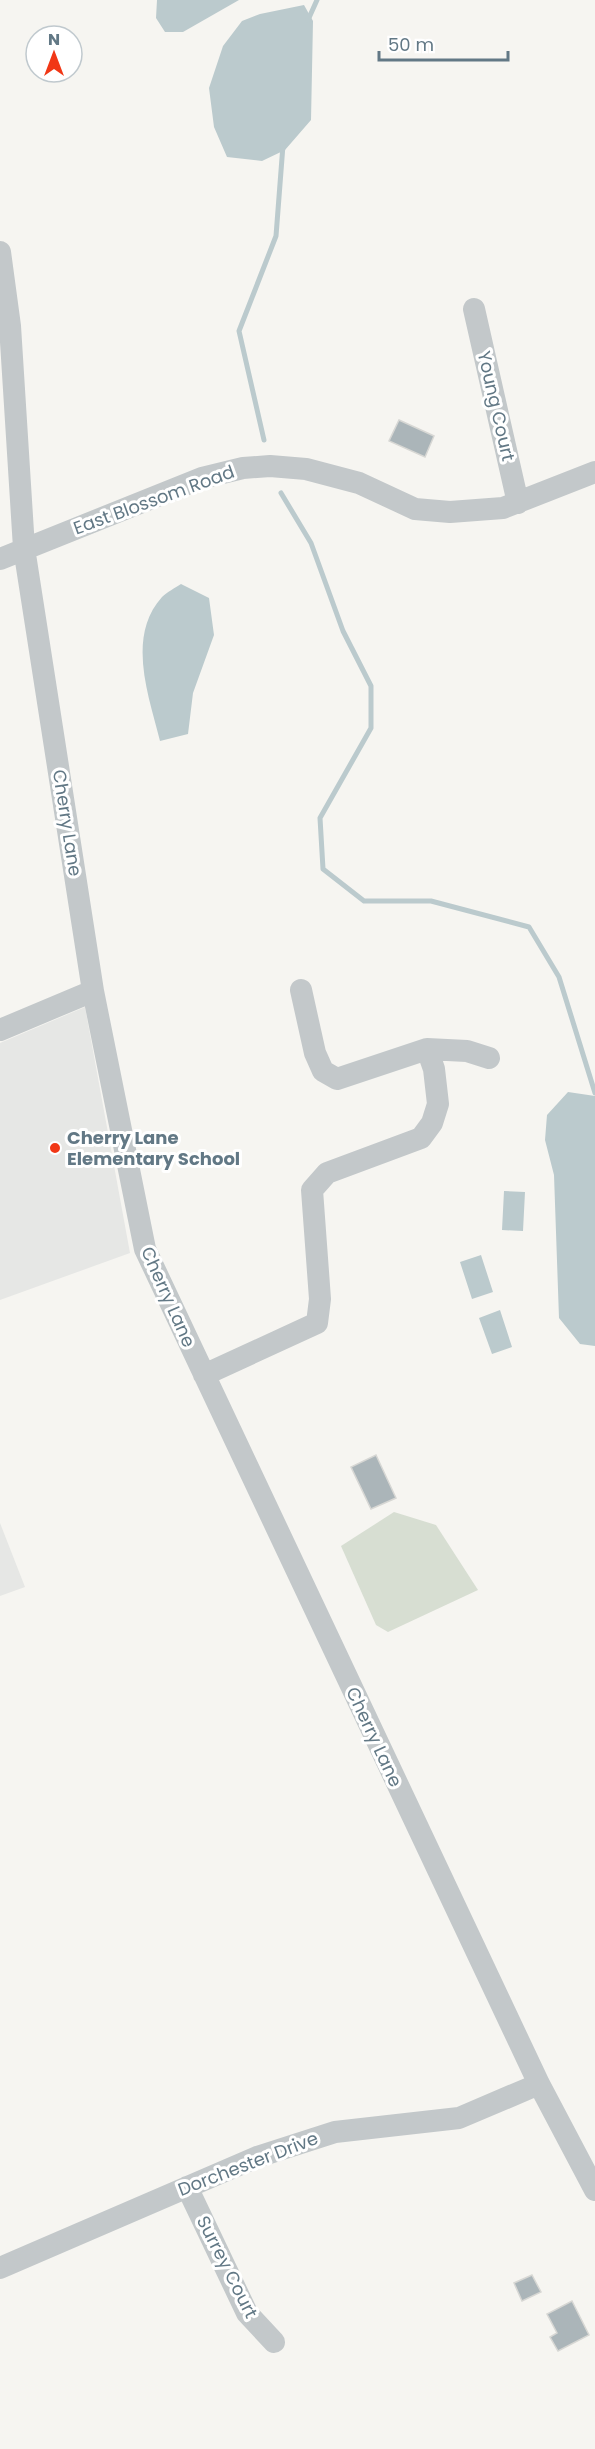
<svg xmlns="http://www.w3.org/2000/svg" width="595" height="2449" font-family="Poppins,sans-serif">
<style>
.built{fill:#e6e7e5}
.green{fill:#d7ded2}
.water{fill:#bbcacd}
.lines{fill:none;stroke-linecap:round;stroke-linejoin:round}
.stream{stroke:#bbcacd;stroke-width:5}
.building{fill:#abb5b9;stroke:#d7d7d4;stroke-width:1.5}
.minor{stroke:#c3c8ca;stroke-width:22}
.poi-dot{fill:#f13716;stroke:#fff;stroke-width:2}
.labels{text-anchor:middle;stroke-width:6;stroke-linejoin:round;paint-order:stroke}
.street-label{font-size:18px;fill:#627885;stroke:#fff}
.poi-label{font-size:18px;font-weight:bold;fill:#627885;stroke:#fff;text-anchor:start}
</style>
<rect width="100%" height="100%" fill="#f6f5f1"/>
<path class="built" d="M 85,1007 L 130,1253 L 0,1300 L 0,1043 Z
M 0,1523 L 25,1587 L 0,1596 Z"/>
<path class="green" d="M 394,1512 L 436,1525 L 478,1590 L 388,1632 L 376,1625 L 341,1546 Z"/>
<path class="water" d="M 157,0 L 239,0 L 183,32 L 165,32 L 156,18 Z
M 304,5 L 313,21 L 311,120 L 285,150 L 262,161 L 227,157 L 214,127 L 209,88 L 223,46 L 242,21 L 260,14 Z
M 181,584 L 209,598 L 214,635 L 193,693 L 188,734 L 160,741 C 149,696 126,637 162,597 C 167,592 175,588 181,584 Z
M 568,1092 L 595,1096 L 595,1346 L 580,1344 L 559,1318 L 554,1175 L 545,1140 L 547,1115 Z
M 504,1191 L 525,1192 L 523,1231 L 502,1230 Z
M 481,1255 L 493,1292 L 472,1299 L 460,1262 Z
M 500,1310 L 512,1347 L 492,1354 L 479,1318 Z"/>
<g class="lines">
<path class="stream" d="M 308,20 L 317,0
M 264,440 L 239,331 L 276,236 L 283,145
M 281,493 L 311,543 L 343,631 L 371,686 L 371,728 L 320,818 L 323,869 L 364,901 L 431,901 L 529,927 L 559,977 L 595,1093"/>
</g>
<path class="building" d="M 399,420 L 434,436 L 425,457 L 389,441 Z
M 376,1455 L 396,1498 L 371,1509 L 351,1467 Z
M 532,2275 L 541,2292 L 522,2301 L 514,2283 Z
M 572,2301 L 589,2335 L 558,2351 L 550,2337 L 557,2333 L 547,2314 Z"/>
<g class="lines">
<path class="minor" d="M 0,252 L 10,326 L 24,548 L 93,991 L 145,1249 L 539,2084 L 595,2190
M 474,309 L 518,503
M 0,559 L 202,478 L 243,468 L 270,466 L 306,469 L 359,483 L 415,509 L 450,512 L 503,508 L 595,472
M 301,990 L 315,1053 L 323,1071 L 337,1079 L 427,1049 L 467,1051 L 489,1058
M 0,1030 L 93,991
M 204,1375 L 317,1323 L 320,1299 L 312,1190 L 327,1173 L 421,1138 L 432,1123 L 438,1104 L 434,1069 L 427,1049
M 187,2187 L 247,2313 L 274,2342
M 0,2268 L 257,2157 L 335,2132 L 459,2118 L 539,2084"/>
</g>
<circle class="poi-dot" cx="55" cy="1148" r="6"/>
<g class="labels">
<g class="street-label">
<text transform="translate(496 406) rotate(77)" y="6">Young Court</text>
<text transform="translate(154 500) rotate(-20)" y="6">East Blossom Road</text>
<text transform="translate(67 823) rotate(81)" y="6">Cherry Lane</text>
<text transform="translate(168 1297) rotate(66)" y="6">Cherry Lane</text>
<text transform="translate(374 1737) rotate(65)" y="6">Cherry Lane</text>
<text transform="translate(248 2164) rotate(-21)" y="6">Dorchester Drive</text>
<text transform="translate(227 2267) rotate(63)" y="6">Surrey Court</text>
</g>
<g class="poi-label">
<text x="67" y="1144">Cherry Lane<tspan x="67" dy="21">Elementary School</tspan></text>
</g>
</g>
<g transform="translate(54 54)"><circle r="28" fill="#ffffff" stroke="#c0c9ce" stroke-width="1.5"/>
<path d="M0-4.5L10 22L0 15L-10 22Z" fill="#f13716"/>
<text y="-9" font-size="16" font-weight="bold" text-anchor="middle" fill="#627885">N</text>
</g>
<path d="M379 51v9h129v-9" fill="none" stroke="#627885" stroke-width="3"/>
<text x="388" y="51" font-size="18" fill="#627885" stroke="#ffffff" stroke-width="4.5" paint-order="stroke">50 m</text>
</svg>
